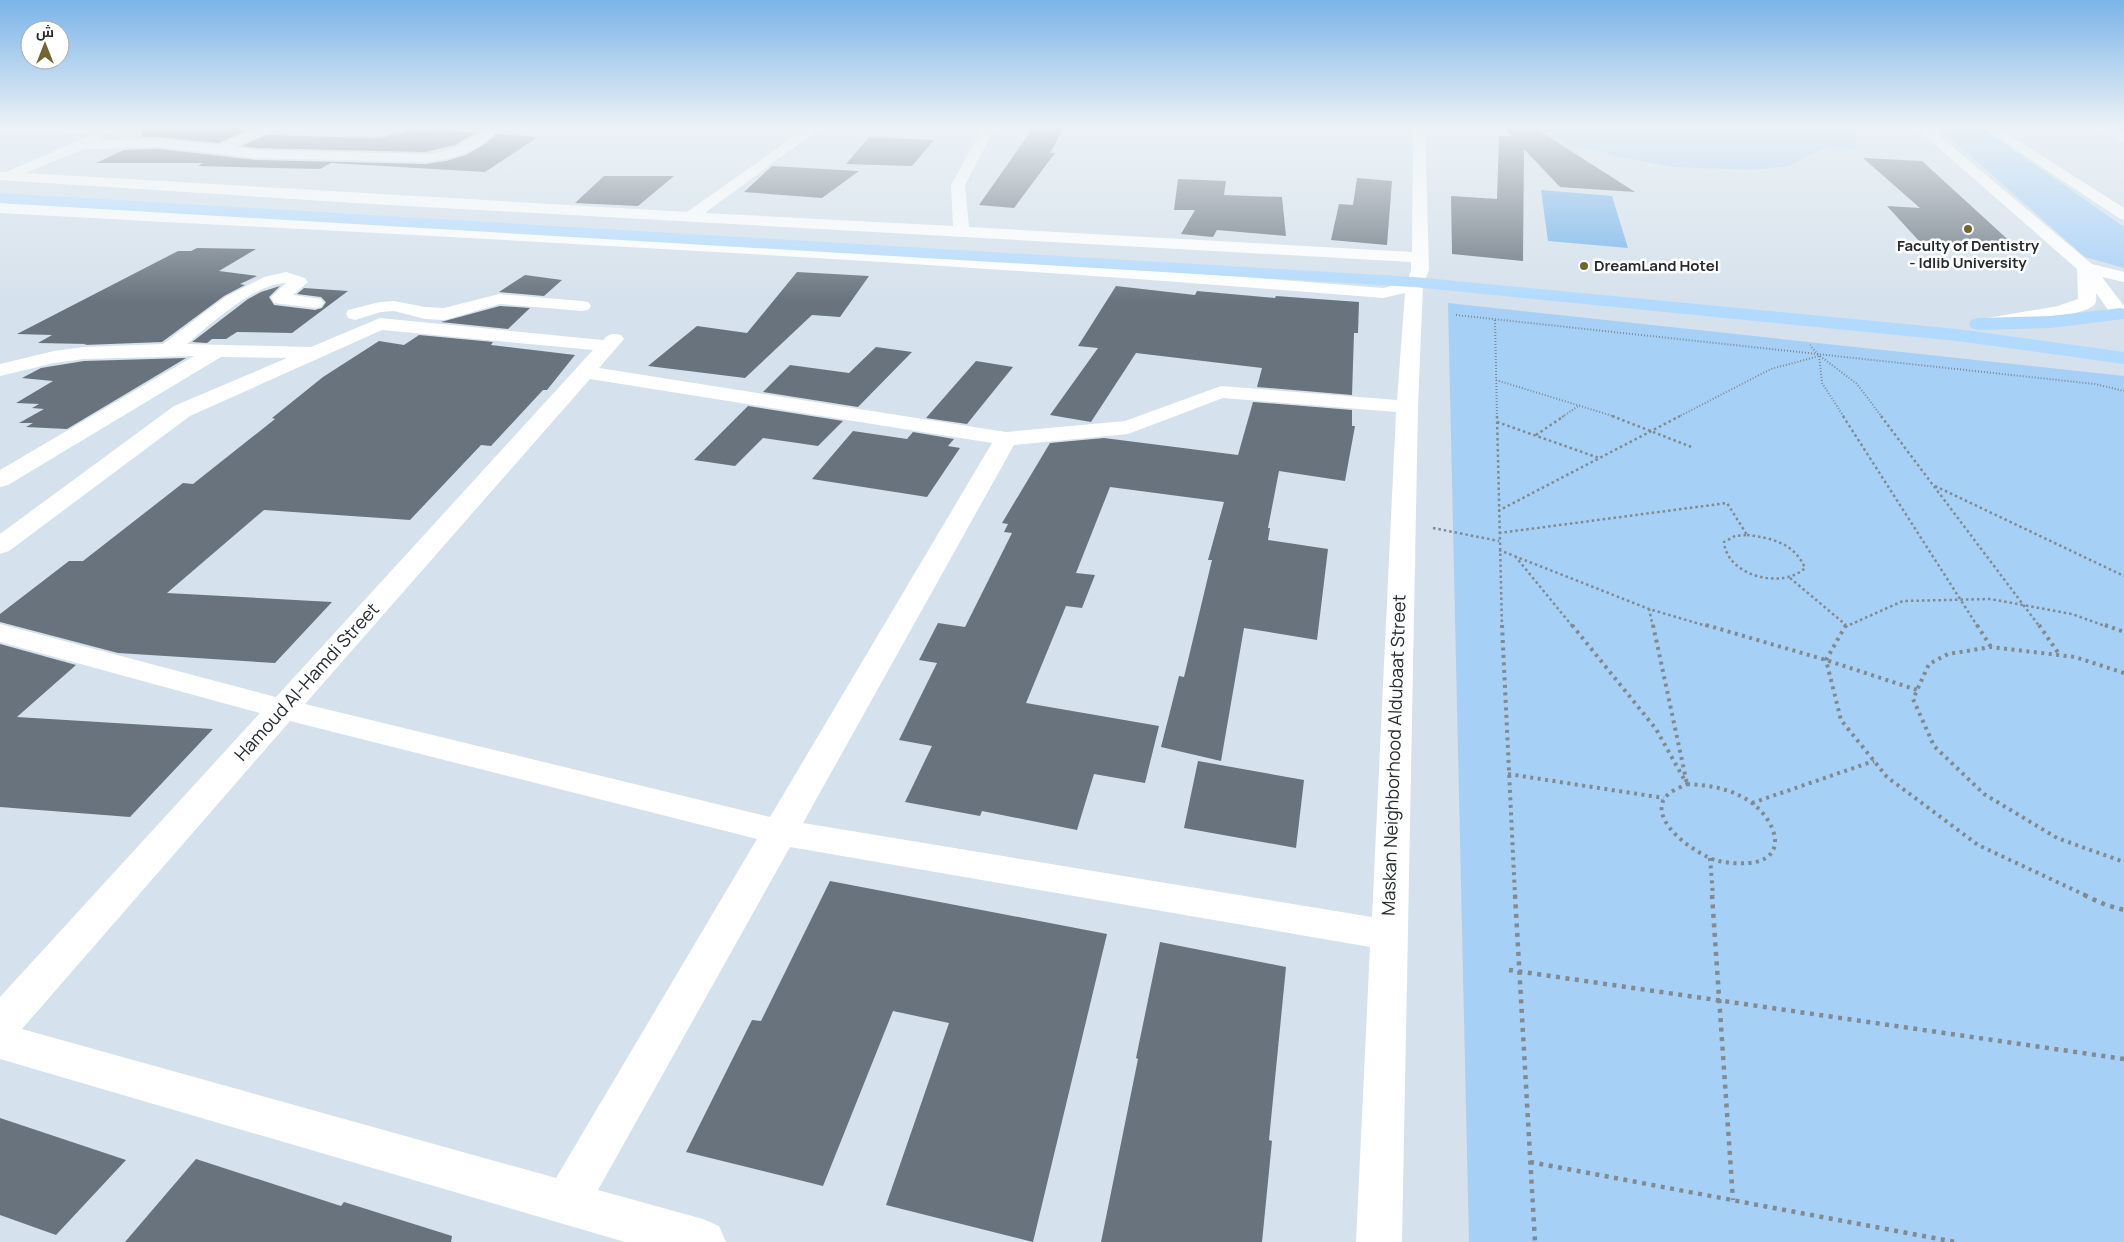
<svg xmlns="http://www.w3.org/2000/svg" width="2124" height="1242" font-family="Manrope,Cairo,sans-serif">
<style>
.green{fill:#a7d0f7}
.water{fill:#75b3eb}
.building{fill:#68737d}
.lines{fill:none;stroke-linecap:round;stroke-linejoin:round}
.path-far3{stroke:#818a91;stroke-width:2;stroke-dasharray:1 2;stroke-linecap:butt}
.path-far2{stroke:#818a91;stroke-width:2.5;stroke-dasharray:2.5 3;stroke-linecap:butt}
.path-far1{stroke:#818a91;stroke-width:4;stroke-dasharray:3 4.5;stroke-linecap:butt}
.path{stroke:#818a91;stroke-width:4.5;stroke-dasharray:4 5.5;stroke-linecap:butt}
.minor{fill:#fff;fill-rule:evenodd}
.major{fill:#b2dafe;fill-rule:evenodd}
.poi-dot{fill:#716532;stroke:#fff;stroke-width:2}
.labels{text-anchor:middle;stroke-width:5;stroke-linejoin:round;paint-order:stroke}
.far-poi-label{font-size:15px;font-weight:bold;fill:#262b2f;stroke:#fff}
.street-label{font-size:18px;fill:#262b2f;stroke:#fff}
</style>
<rect width="100%" height="100%" fill="#d5e1ec"/>
<path class="green" d="M 1504,128 L 1851,128 L 1856,135 L 1856,149 L 1824,148 L 1789,166 L 1754,170 L 1672,167 L 1615,156 L 1592,149 L 1566,147 L 1561,138 L 1546,135 L 1510,134 Z
M 1939,128 L 1982,128 L 2124,227 L 2124,268 L 2085,257 Z
M 1448,303 L 2124,376 L 2124,1242 L 1469,1242 Z"/>
<path class="water" d="M 1541,190 L 1612,196 L 1628,248 L 1548,241 Z"/>
<path class="building" d="M 142,128 L 251,128 L 219,143 L 159,137 L 142,137 Z
M 1033,128 L 1064,128 L 1050,153 L 1055,153 L 1014,208 L 979,205 Z
M 1504,128 L 1535,128 L 1635,192 L 1560,187 L 1524,149 L 1523,261 L 1452,254 L 1451,196 L 1497,199 L 1499,136 L 1512,136 Z
M 433,129 L 475,133 L 455,145 L 425,152 L 257,148 L 242,146 L 266,135 L 373,138 L 385,137 L 394,133 L 401,134 L 410,130 L 428,131 Z
M 496,134 L 538,137 L 485,172 L 331,163 L 320,169 L 198,166 L 203,163 L 96,163 L 124,150 L 159,149 L 257,160 L 425,164 L 446,161 L 466,155 L 485,144 Z
M 869,137 L 934,140 L 912,166 L 846,164 Z
M 1863,158 L 1922,161 L 2015,246 L 1919,241 L 1887,206 L 1920,208 Z
M 772,166 L 859,171 L 822,198 L 744,192 Z
M 604,176 L 674,176 L 638,206 L 575,203 Z
M 1357,178 L 1392,181 L 1387,245 L 1331,240 L 1339,204 L 1353,205 Z
M 1178,179 L 1226,181 L 1224,195 L 1282,197 L 1286,236 L 1217,230 L 1213,237 L 1181,234 L 1195,210 L 1174,210 Z
M 197,248 L 256,249 L 219,271 L 257,276 L 240,284 L 245,285 L 224,296 L 162,342 L 84,345 L 87,344 L 38,343 L 52,335 L 17,334 L 178,251 L 191,251 Z
M 797,272 L 869,276 L 840,317 L 812,315 L 745,378 L 648,366 L 697,326 L 747,333 Z
M 525,275 L 562,280 L 544,296 L 499,292 Z
M 280,286 L 269,297 L 274,305 L 315,310 L 322,308 L 326,302 L 321,297 L 297,294 L 304,288 L 348,291 L 292,333 L 237,332 L 226,339 L 212,339 L 207,343 L 192,342 L 248,299 L 261,292 Z
M 1116,286 L 1195,295 L 1197,291 L 1275,298 L 1276,296 L 1359,302 L 1358,333 L 1354,333 L 1352,395 L 1257,387 L 1262,368 L 1136,353 L 1091,422 L 1050,415 L 1098,348 L 1078,346 Z
M 500,306 L 530,308 L 508,329 L 441,322 Z
M 419,335 L 493,342 L 491,345 L 575,355 L 547,390 L 543,390 L 491,446 L 481,445 L 410,520 L 264,510 L 167,593 L 332,602 L 275,663 L 118,653 L 0,622 L 0,614 L 69,561 L 83,561 L 183,483 L 193,484 L 275,419 L 272,418 L 323,377 L 379,341 L 404,345 Z
M 876,347 L 912,352 L 858,407 L 763,392 L 790,365 L 849,373 Z
M 186,358 L 67,429 L 26,427 L 33,423 L 19,423 L 44,409 L 32,408 L 39,404 L 16,403 L 53,381 L 22,378 L 41,368 L 84,361 Z
M 976,361 L 1013,367 L 967,424 L 926,418 Z
M 1253,402 L 1352,410 L 1352,426 L 1355,426 L 1345,481 L 1279,471 L 1268,528 L 1270,528 L 1268,540 L 1328,549 L 1317,640 L 1244,628 L 1221,761 L 1161,747 L 1179,676 L 1184,677 L 1212,560 L 1208,560 L 1224,502 L 1110,487 L 1076,573 L 1095,575 L 1082,608 L 1066,606 L 1026,703 L 1159,726 L 1145,783 L 1094,774 L 1077,830 L 982,811 L 980,816 L 905,802 L 932,746 L 899,740 L 937,663 L 919,660 L 938,623 L 965,627 L 1012,533 L 1004,532 L 1008,524 L 1002,523 L 1050,443 L 1104,438 L 1238,455 Z
M 748,406 L 843,421 L 818,446 L 763,438 L 735,466 L 694,460 Z
M 853,431 L 907,439 L 913,432 L 954,439 L 948,446 L 960,448 L 927,497 L 812,479 Z
M 0,644 L 76,665 L 17,717 L 213,729 L 130,817 L 0,807 Z
M 1198,761 L 1304,780 L 1296,848 L 1184,828 Z
M 830,881 L 1107,934 L 1033,1242 L 886,1205 L 949,1023 L 893,1011 L 823,1186 L 686,1152 L 752,1020 L 761,1021 Z
M 1160,942 L 1286,967 L 1269,1140 L 1272,1141 L 1262,1242 L 1101,1242 L 1138,1059 L 1136,1058 Z
M 0,1118 L 126,1160 L 56,1235 L 0,1215 Z
M 196,1159 L 341,1206 L 344,1202 L 452,1236 L 451,1242 L 125,1242 Z"/>
<g class="lines">
<path class="path-far3" d="M 1456,315 L 2095,384 L 2124,391
M 1495,320 L 1497,417
M 1819,356 L 1822,383 L 1844,417
M 1820,356 L 1857,384 L 1882,417
M 1496,380 L 1616,417
M 1562,417 L 1580,405
M 1678,417 L 1771,369 L 1819,356 L 1810,345"/>
<path class="path-far2" d="M 1497,416 L 1502,627
M 1612,416 L 1694,448
M 1843,416 L 1978,627
M 1881,416 L 2040,627
M 1497,422 L 1599,458
M 1536,435 L 1564,416
M 1935,486 L 2124,576
M 1498,511 L 1680,416
M 1433,528 L 1499,541
M 1499,533 L 1727,503 L 1747,535
M 1747,535 C 1772,538 1794,543 1805,568 C 1782,590 1727,576 1724,542 L 1735,536 Z
M 1499,550 L 1649,609
M 1515,556 L 1573,627
M 1790,578 L 1846,625
M 1653,627 L 1649,609 L 1710,627
M 1845,627 L 1903,601 L 1990,599 L 2072,614 L 2108,627"/>
<path class="path-far1" d="M 1502,625 L 1515,896
M 1572,625 L 1656,729 L 1684,779
M 1653,625 L 1687,784
M 1706,625 L 1826,660 L 1917,690
M 1846,625 L 1826,660 L 1841,720 L 1887,777 L 1978,845 L 2087,896
M 1977,625 L 1991,647
M 2039,625 L 2059,654
M 2105,625 L 2124,632
M 2124,673 L 2075,657 L 1991,647 L 1948,654 L 1929,664 L 1913,699 L 1934,746 L 1984,794 L 2057,838 L 2124,862
M 1508,774 L 1664,798
M 1687,784 C 1710,785 1733,789 1752,803 C 1776,821 1790,859 1749,863 C 1738,864 1725,863 1715,860 C 1697,854 1653,825 1663,801 C 1667,792 1679,788 1687,784 Z
M 1752,803 L 1874,761
M 1710,858 L 1713,896"/>
<path class="path" d="M 1515,895 L 1535,1242
M 1712,895 L 1733,1200
M 2084,895 L 2106,905 L 2124,910
M 1509,970 L 2124,1059
M 1530,1162 L 1955,1242"/>
<path class="minor" d="M 0,128 L 112,128 L 114,130 L 112,133 L 100,134 L 104,137 L 100,140 L 159,139 L 219,145 L 255,128 L 271,128 L 270,131 L 236,147 L 257,150 L 425,154 C 436,153 446,151 456,147 C 475,138 478,128 499,128 C 483,151 451,160 425,162 L 257,158 L 159,147 L 84,149 L 25,173 L 687,212 L 806,128 L 820,128 L 705,213 L 953,226 L 951,185 L 983,128 L 995,128 L 965,185 L 969,227 L 1412,252 L 1413,128 L 1425,128 L 1429,270 L 1423,285 L 1418,407 L 1402,1242 L 1356,1242 L 1370,947 L 790,847 L 598,1190 L 703,1219 L 719,1226 L 726,1242 L 625,1242 L 0,1059 L 0,997 L 260,713 L 0,642 L 0,624 L 276,697 L 593,350 L 382,330 L 190,416 L 9,551 L 0,554 L 0,534 L 174,406 L 287,358 L 221,357 L 8,485 L 0,487 L 0,470 L 194,356 L 84,359 L 54,363 L 0,376 L 0,364 L 54,351 L 84,347 L 163,344 L 225,297 L 264,277 L 286,272 L 305,278 L 308,282 L 293,295 L 321,299 L 324,303 L 321,307 L 315,308 L 274,303 L 271,297 L 286,283 C 254,284 211,324 187,344 L 311,347 L 380,318 L 603,340 C 608,334 613,333 621,335 L 624,339 L 599,368 L 1006,432 L 1125,421 L 1221,386 L 1397,400 L 1405,293 L 1383,298 C 923,260 461,238 0,213 L 0,203 C 461,229 923,250 1383,288 L 1407,282 L 1411,270 L 1411,262 L 355,203 L 0,180 L 0,172 L 6,172 L 94,134 L 0,132 ZM 590,379 L 992,443 L 770,817 L 305,704 ZM 1223,398 L 1396,412 L 1372,917 L 803,823 L 1014,445 L 1128,434 ZM 290,721 L 757,839 L 556,1178 L 22,1029 Z
M 1916,128 L 1930,128 L 2092,264 L 2124,272 L 2124,282 L 2102,277 L 2124,306 L 2124,319 L 2114,318 L 2096,293 C 2096,296 2097,301 2095,304 C 2086,316 2006,326 1988,329 L 1981,327 L 1979,323 L 1981,319 L 2058,306 L 2078,299 L 2077,269 Z
M 1983,128 L 1998,128 L 2124,208 L 2124,220 L 2119,218 Z
M 2100,128 L 2115,128 L 2124,133 L 2124,142 L 2101,131 Z
M 499,294 L 582,301 L 588,302 L 591,306 L 588,310 L 582,311 L 500,304 L 445,320 L 425,319 L 394,311 L 381,312 L 355,320 L 348,318 L 346,314 L 348,310 L 380,302 L 394,301 L 425,307 L 444,308 Z"/>
<path class="major" d="M 0,193 L 1414,277 L 1957,329 L 2124,352 L 2124,364 L 1957,341 L 1414,287 L 0,203 Z
M 2121,308 L 2124,309 L 2124,319 L 2050,328 L 1978,330 L 1971,328 L 1969,324 L 1971,320 L 1978,318 L 2050,316 Z"/>
</g>
<linearGradient id="sky" x2="0" y2="1"><stop stop-color="#7ab4e9"/><stop offset="0.42" stop-color="#ecf2f6"/><stop offset="1" stop-color="#ecf2f6" stop-opacity="0"/></linearGradient>
<rect width="2124" height="302" fill="url(#sky)"/>
<g class="poi-dot">
<circle cx="1968" cy="229" r="5"/>
<circle cx="1584" cy="266" r="5"/>
</g>
<g class="labels">
<g class="far-poi-label">
<text x="1968" y="251">Faculty of Dentistry<tspan x="1968" dy="17">- Idlib University</tspan></text>
<text x="1594" y="271" text-anchor="start">DreamLand Hotel</text>
</g>
<g class="street-label">
<text transform="translate(307 682) rotate(-48)" y="6">Hamoud Al-Hamdi Street</text>
<text transform="translate(1394 755) rotate(-88)" y="6">Maskan Neighborhood Aldubaat Street</text>
</g>
</g>
<g transform="translate(45 45)"><circle r="24" fill="#ffffff" stroke="#a8aaac"/>
<path d="M0-4L9 19L0 12L-9 19Z" fill="#716532"/>
<text y="-8" font-size="14" font-weight="bold" text-anchor="middle" fill="#262b2f">ش</text>
</g>
</svg>
